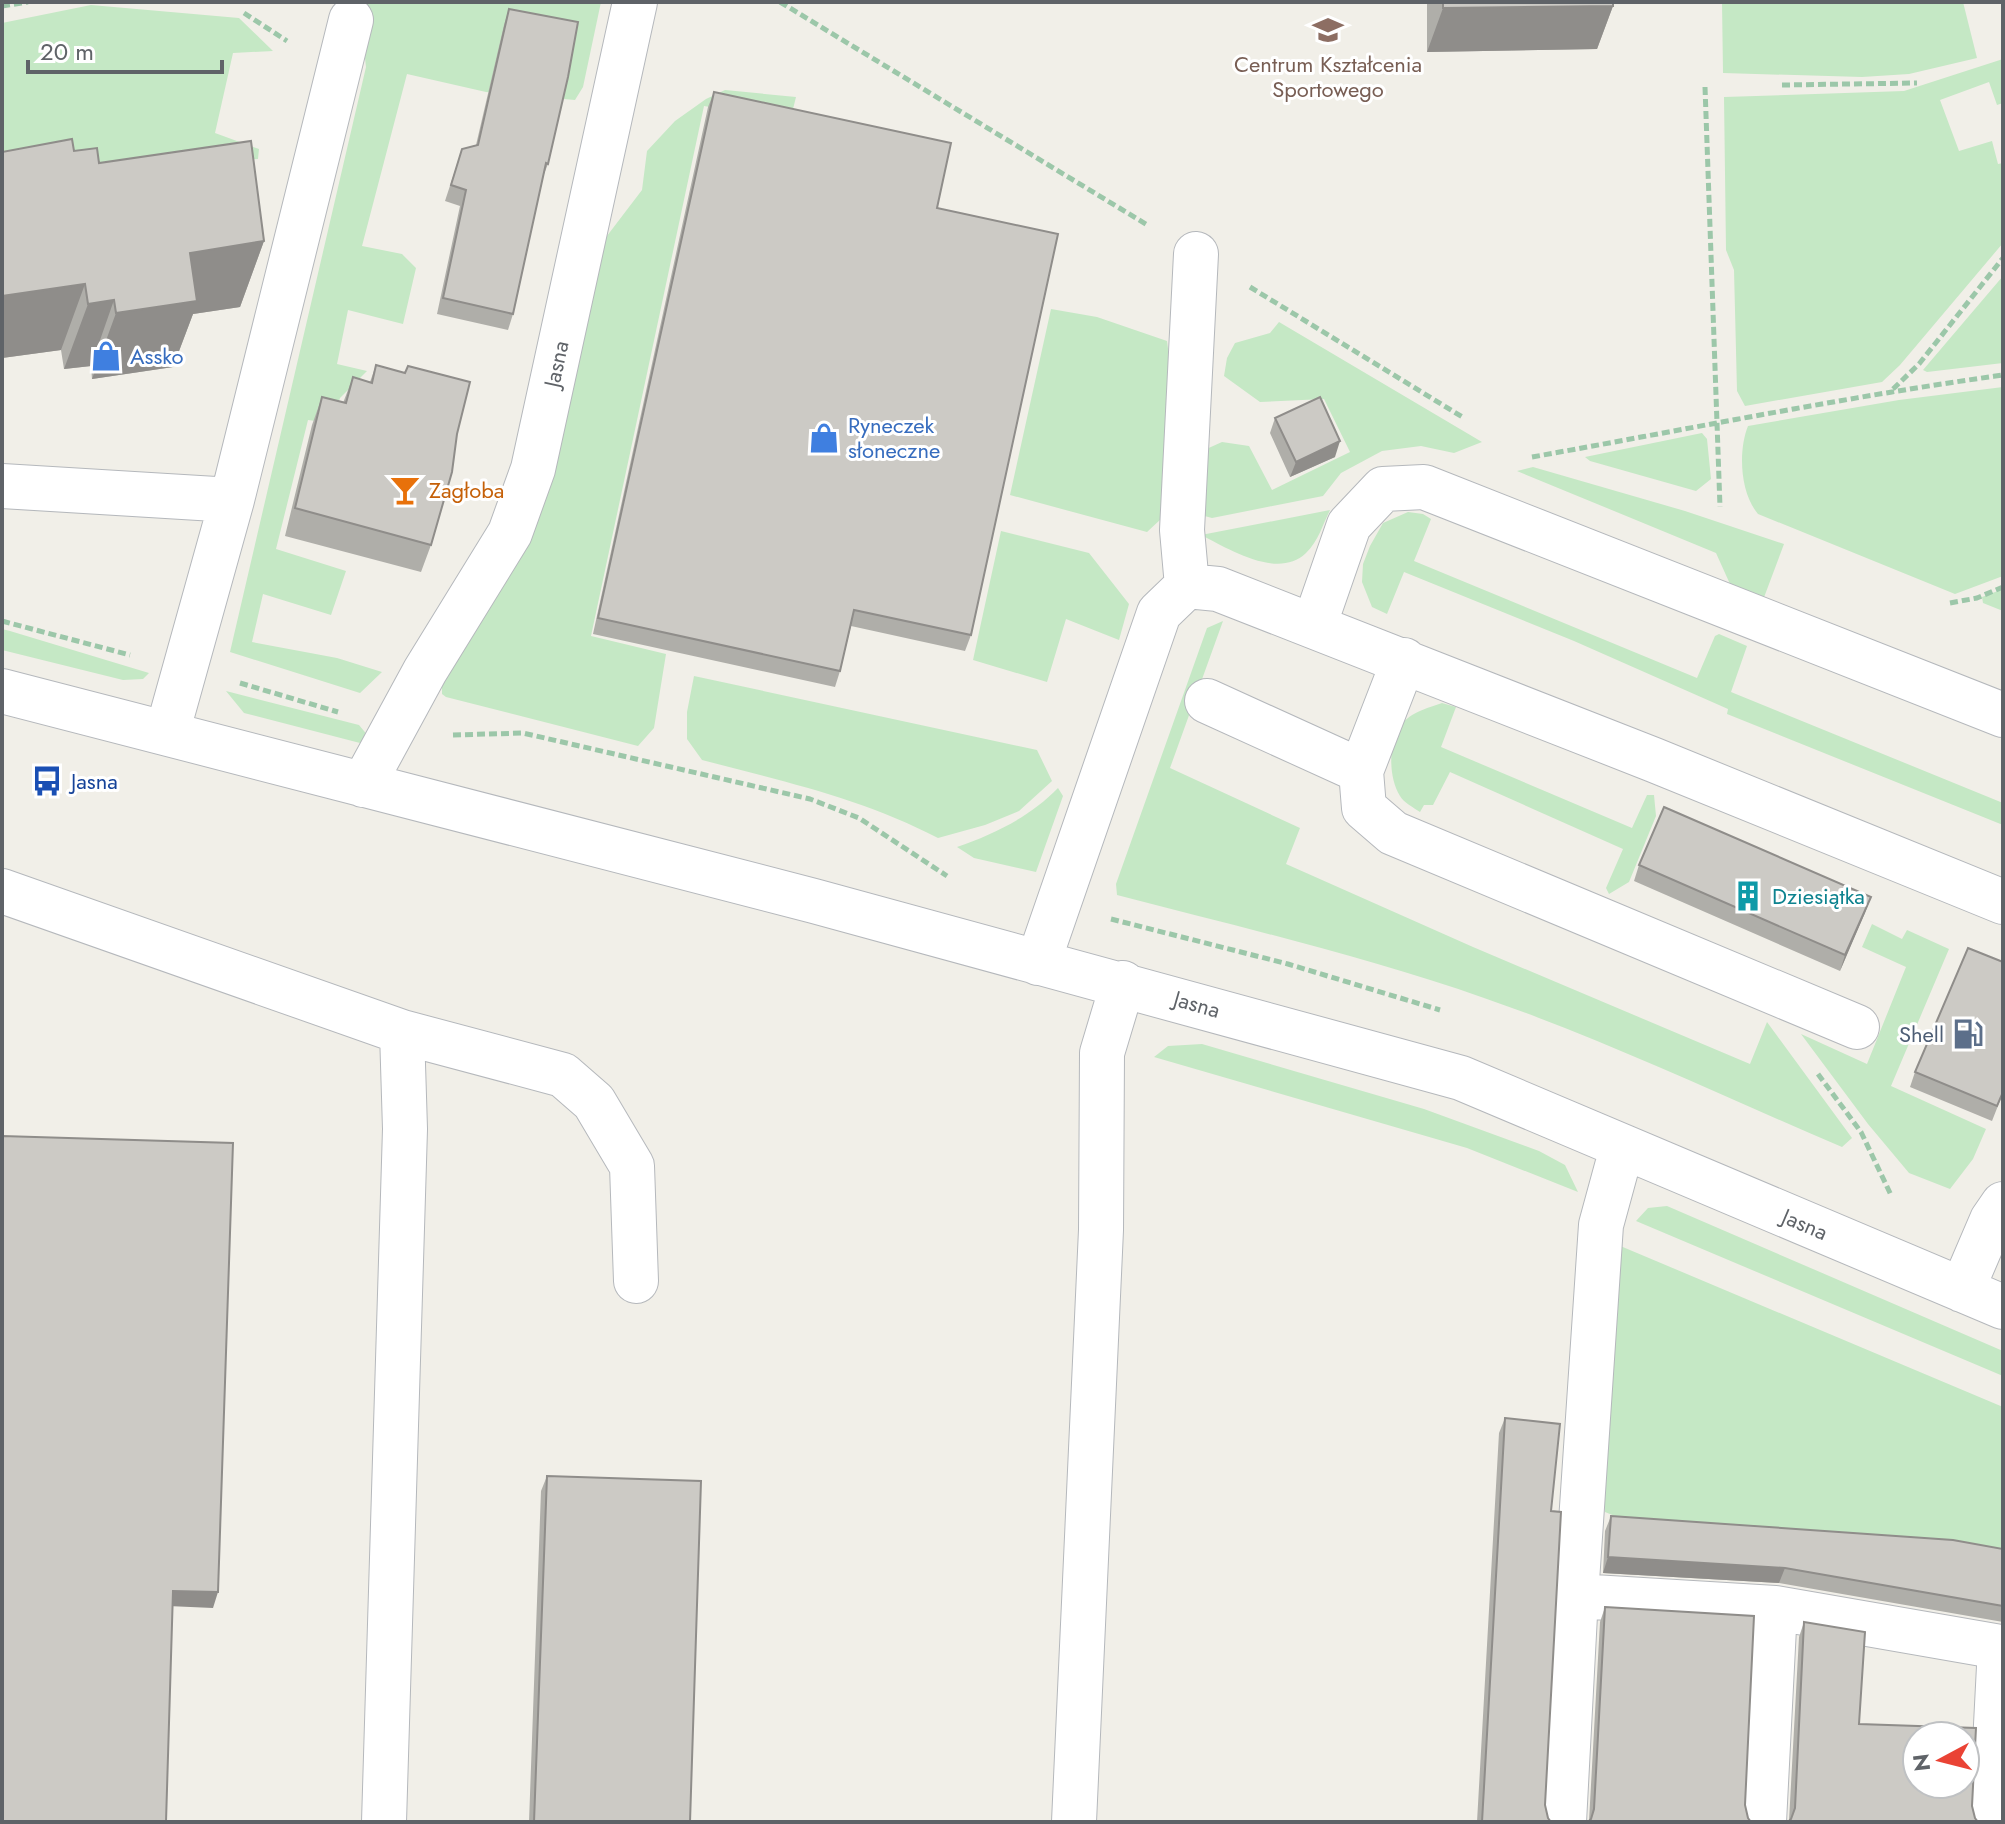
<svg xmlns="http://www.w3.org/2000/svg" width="2005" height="1824" font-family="Jost,sans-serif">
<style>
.green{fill:#c5e8c5}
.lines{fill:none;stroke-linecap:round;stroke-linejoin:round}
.minor-casing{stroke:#b5b8bc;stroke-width:46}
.path{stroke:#9cc7a9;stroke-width:5;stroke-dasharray:8 4;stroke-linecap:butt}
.minor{stroke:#fff;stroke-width:44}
.wall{fill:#afaea9}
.shaded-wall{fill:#8f8d8a}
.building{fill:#cccac5;stroke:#8f8d8a;stroke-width:2;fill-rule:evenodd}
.labels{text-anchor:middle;stroke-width:6;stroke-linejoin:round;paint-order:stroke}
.education-label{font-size:22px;fill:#785e54;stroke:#fff}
.shop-label{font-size:22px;fill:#366cbe;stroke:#fff;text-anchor:start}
.street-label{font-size:22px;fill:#5f6368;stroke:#fff}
.food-label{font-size:22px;fill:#c56008;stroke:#fff;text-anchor:start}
.transit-label{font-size:22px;fill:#164399;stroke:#fff;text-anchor:start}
.culture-label{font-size:22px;fill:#0d838f;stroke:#fff;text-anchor:start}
.service-label{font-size:22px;fill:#4e5e75;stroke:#fff;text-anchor:end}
</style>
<rect width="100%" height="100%" fill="#f1efe8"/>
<path class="green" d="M 364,2 L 601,2 L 583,87 L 575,100 L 486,92 L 407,74 L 362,246 L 402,254 L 416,268 L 403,324 L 348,310 L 337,364 L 367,371 L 340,398 L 331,423 L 308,420 L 276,549 L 346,571 L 331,615 L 263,594 L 252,642 L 337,658 L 382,672 L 360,693 L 230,652 L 366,67 L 360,13 Z
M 1722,2 L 1963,2 L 1977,58 L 1909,74 L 1862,77 L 1723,73 Z
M 91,5 L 239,18 L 273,51 L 233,53 L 215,133 L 259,149 L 258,159 L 51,168 L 2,157 L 2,23 Z
M 2003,59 L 2003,103 L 1997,105 L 1989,82 L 1940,100 L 1959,151 L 1992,141 L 1998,164 L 2003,163 L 2003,243 L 1900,365 L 1882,382 L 1745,406 L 1737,391 L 1734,270 L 1726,250 L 1724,97 L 1904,91 Z
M 725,90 L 796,97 L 790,121 L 704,106 L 591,636 L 666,654 L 654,728 L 638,746 L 446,697 L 442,694 L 442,685 L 597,249 L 642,190 L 647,151 L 675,121 L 706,99 Z
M 2003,276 L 2003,363 L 1927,372 L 1923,370 Z
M 1051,309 L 1097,317 L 1167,341 L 1173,386 L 1161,519 L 1147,532 L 1010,495 Z
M 1279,322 L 1482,442 L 1454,453 L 1421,446 L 1382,451 L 1341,473 L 1323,496 L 1212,518 L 1197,514 L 1202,451 L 1222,442 L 1249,446 L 1272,490 L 1350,452 L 1324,399 L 1260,402 L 1224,376 L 1227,358 L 1235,343 L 1270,333 Z
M 2003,387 L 2003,576 L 1955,594 L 1758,514 C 1740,493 1738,451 1748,426 L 1899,400 Z
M 1702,433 L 1707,439 L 1711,479 L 1696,491 L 1590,461 L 1585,457 Z
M 1533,467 L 1685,511 L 1784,544 L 1763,600 L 1730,584 L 1716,553 L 1517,471 Z
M 1330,510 C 1323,524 1318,542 1306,553 C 1278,580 1229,549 1201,535 Z
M 1408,512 L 1423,514 L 1431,519 L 1414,561 L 1697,678 L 1715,636 L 1719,634 L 1747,646 L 1731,692 L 2003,803 L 2003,825 L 1727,714 L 1728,709 L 1574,641 L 1404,572 L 1387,614 L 1372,607 L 1362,582 L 1363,564 L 1370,546 L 1383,523 Z
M 1001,531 L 1089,553 L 1129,604 L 1119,640 L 1066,619 L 1047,682 L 973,660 Z
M 2003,589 L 2003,611 L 1983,603 L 1982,597 Z
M 1223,621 L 1170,768 L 1300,828 L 1286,864 L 1473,947 L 1750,1064 L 1767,1022 L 1852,1138 L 1842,1147 C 1724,1097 1606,1040 1484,998 C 1364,956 1240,927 1117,895 L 1116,884 L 1207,628 Z
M 2,629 L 10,631 L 149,673 L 143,679 L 123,680 L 2,650 Z
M 694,676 L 1037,750 L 1052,781 L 1019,811 L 985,825 L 938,838 C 864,799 783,781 702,760 L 687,739 L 687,712 Z
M 226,691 L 359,725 L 369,737 L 360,743 L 244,713 Z
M 1442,703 L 1456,707 L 1441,747 L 1632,828 L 1647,795 L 1654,795 L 1656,816 L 1629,882 L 1609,894 L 1606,888 L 1623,849 L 1450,772 L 1433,805 L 1424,805 L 1420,812 C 1413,807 1404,803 1400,796 C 1389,779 1388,746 1399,728 C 1408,713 1427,708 1442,703 Z
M 1058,788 L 1063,796 L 1036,872 L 974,858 L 957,847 C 994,834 1030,817 1058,788 Z
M 1872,924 L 1902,939 L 1907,930 L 1949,949 L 1891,1086 L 1986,1129 L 1973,1159 L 1950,1189 L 1909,1173 L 1868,1124 L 1801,1034 L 1867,1064 L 1906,967 L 1862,947 Z
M 1202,1044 L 1424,1109 L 1539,1151 L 1565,1165 L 1578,1192 L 1467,1148 L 1154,1057 L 1168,1046 Z
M 1667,1206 L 2003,1351 L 2003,1376 L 1636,1221 L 1648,1208 Z
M 1618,1245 L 2003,1407 L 2003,1557 L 1627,1521 L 1605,1512 L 1598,1435 Z"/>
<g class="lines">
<g class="minor-casing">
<path id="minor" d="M 2,486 L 232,500
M 1187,586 L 1182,530 L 1196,254
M 1314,626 L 1349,525 L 1383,489 L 1424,487 L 2003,715
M 1404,660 L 1361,771 L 1364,808 L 1393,833 L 1857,1027
M 2,691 L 814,901 L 1461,1078 L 2003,1307
M 1207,701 L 1361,771
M 167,733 L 232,500 L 351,20
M 363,785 L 425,671 L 510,533 L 533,469 L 635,2
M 2,891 L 402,1032 L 563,1075 L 594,1102 L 632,1166 L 636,1281
M 1038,963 L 1159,613 L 1187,586 L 1218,589 L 1654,760 L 2003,902
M 1962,1290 L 1992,1220 L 2003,1204
M 1576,1596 L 1775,1608 L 2000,1647 L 1991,1822
M 384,1822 L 405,1129 L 402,1032
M 1074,1822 L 1101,1230 L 1102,1053 L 1123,983
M 1564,1822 L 1576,1596 L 1601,1225 L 1622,1148
M 1764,1822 L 1775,1608"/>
</g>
<path class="path" d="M 780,2 L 1149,226
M 2,6 L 28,2
M 244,13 L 287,41
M 1782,85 L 1917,83
M 1705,87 L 1720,507
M 1250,287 L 1464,418
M 1893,389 L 1919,364 L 2003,258
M 1532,457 C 1689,429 1845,397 2003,375
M 1950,603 L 1977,598 L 2003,587
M 2,621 L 130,655
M 240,683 L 338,712
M 453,735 L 523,733 L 810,799 L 859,818 L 947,876
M 1111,919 L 1288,964 L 1440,1010
M 1818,1074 L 1861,1132 L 1891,1195"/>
<use href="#minor" class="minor"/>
</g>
<path class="wall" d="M 1427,2 L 1613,2 L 1613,6 L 1597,49 L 1427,52 Z
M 509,9 L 548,164 L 542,179 L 513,314 L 508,330 L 437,314 L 460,206 L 445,201 L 462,149 L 476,145 L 504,25 Z
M 714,92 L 971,635 L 965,651 L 851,626 L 840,671 L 835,687 L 593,634 L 708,107 Z
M 74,151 L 264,241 L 240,307 L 193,314 L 173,367 L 92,379 L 91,366 L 64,369 L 61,350 L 2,358 L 2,152 Z
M 376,365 L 457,434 L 431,545 L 421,572 L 285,536 L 312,425 L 322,397 L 343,403 L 353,377 L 370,382 Z
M 1275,418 L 1335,457 L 1290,477 L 1270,433 Z
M 1639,865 L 1871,897 L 1840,971 L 1634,881 Z
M 2003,962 L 2003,1093 L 1992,1121 L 1910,1087 L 1915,1072 Z
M 1505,1418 L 1551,1511 L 1545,1805 L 1548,1818 L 1551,1822 L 1477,1822 L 1499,1433 Z
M 547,1476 L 690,1822 L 529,1822 L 541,1491 Z
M 1611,1516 L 2003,1549 L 2003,1622 L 1779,1583 L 1603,1573 L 1605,1531 Z
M 1605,1607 L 1745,1805 L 1748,1818 L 1589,1821 L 1600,1622 Z
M 1804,1622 L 1859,1724 L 1972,1806 L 1975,1818 L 1789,1821 L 1799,1637 Z"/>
<path class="shaded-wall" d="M 1613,6 L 1597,49 L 1427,52 L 1443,8 Z
M 264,241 L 240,307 L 193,314 L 173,367 L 92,379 L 116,313 L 190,253 Z
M 85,284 L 61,350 L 2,358 L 2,296 Z
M 114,300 L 91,366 L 64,369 L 88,304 Z
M 1340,441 L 1335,457 L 1290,477 L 1296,462 Z
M 1871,897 L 1865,913 L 1840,971 L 1845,955 Z
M 1608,1557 L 1785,1568 L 1779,1583 L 1603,1573 Z
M 173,1591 L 218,1592 L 213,1608 L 168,1606 Z"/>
<path class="building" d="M 1443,2 L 1613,2 L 1613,6 L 1443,8 Z
M 509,9 L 578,22 L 568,77 L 548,164 L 546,163 L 513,314 L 443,298 L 466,190 L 451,185 L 462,149 L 478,145 Z
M 714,92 L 951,143 L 937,208 L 1058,234 L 971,635 L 854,610 L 840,671 L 598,618 Z
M 72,139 L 74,151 L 97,148 L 99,163 L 251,141 L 264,241 L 190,253 L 197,301 L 116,313 L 114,300 L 88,304 L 85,284 L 2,296 L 2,152 Z
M 376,365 L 405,373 L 408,366 L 470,382 L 457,434 L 452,472 L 431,545 L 295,508 L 322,397 L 346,403 L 353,377 L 372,383 Z
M 1320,397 L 1340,441 L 1296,462 L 1275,418 Z
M 1664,807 L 1871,897 L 1845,955 L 1639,865 Z
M 1968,948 L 2003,962 L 2003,1092 L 1997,1106 L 1915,1072 Z
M 2,1136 L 233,1143 L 218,1592 L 173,1591 L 166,1822 L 2,1822 Z
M 1505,1418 L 1560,1424 L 1551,1511 L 1561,1512 L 1545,1805 L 1548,1818 L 1551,1822 L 1482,1822 Z
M 547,1476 L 701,1481 L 690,1822 L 534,1822 Z
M 1611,1516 L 1953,1540 L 2003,1549 L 2003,1606 L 1785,1568 L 1608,1557 Z
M 1605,1607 L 1754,1616 L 1745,1805 L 1748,1818 L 1751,1822 L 1588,1822 L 1591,1819 L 1594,1809 Z
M 1804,1622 L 1865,1632 L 1859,1724 L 1976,1728 L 1972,1806 L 1975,1818 L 1978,1822 L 1788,1822 L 1791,1819 L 1795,1808 ZM 1917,1736 L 1965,1736 L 1965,1784 L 1917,1784 Z"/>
<defs>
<g id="school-bare" transform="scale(2.4)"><path d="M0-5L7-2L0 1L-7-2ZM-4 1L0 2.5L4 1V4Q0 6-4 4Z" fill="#8d6e63" stroke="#fff" stroke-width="2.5" paint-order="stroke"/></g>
<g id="shop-bare" transform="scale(2.4)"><path d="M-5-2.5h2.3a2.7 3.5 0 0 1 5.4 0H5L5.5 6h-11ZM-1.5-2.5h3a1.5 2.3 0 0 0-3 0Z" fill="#3f7fe0" stroke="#fff" stroke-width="2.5" paint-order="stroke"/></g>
<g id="bar-bare" transform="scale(2.4)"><path d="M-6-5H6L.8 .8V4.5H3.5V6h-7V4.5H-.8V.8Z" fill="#e8710a" stroke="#fff" stroke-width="2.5" paint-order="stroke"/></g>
<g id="bus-bare" transform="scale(2.4)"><path d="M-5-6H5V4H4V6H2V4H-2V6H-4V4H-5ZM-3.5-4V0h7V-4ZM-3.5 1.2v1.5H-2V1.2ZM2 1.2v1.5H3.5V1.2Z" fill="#1a4fb4" stroke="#fff" stroke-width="2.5" paint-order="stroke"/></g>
<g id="building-bare" transform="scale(2.4)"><path d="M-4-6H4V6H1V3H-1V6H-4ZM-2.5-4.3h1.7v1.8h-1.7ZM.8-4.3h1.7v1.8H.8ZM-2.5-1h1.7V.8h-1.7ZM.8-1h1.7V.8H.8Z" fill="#0f9aa8" stroke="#fff" stroke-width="2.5" paint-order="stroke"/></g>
<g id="fuel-bare" transform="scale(2.4)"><path d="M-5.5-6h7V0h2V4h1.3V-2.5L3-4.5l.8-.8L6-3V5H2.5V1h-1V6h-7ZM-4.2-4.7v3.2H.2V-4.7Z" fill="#5c6f8a" stroke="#fff" stroke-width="2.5" paint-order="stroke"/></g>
</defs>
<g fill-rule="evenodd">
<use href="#school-bare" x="1328" y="30"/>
<use href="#shop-bare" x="106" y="356"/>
<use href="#shop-bare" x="824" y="438"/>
<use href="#bar-bare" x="405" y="490"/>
<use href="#bus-bare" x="47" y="781"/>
<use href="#building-bare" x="1748" y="896"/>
<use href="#fuel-bare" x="1968" y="1034"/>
</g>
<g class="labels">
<g class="education-label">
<text x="1328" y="72">Centrum Kształcenia<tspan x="1328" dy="25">Sportowego</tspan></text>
</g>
<g class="shop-label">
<text x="130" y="364">Assko</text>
<text x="848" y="433">Ryneczek<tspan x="848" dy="25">słoneczne</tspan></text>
</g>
<g class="street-label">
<text transform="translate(556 364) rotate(-78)" y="8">Jasna</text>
<text transform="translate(1197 1004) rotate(16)" y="8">Jasna</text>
<text transform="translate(1805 1224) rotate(23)" y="8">Jasna</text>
</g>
<g class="food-label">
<text x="429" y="498">Zagłoba</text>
</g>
<g class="transit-label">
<text x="71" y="789">Jasna</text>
</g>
<g class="culture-label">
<text x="1772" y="904">Dziesiątka</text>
</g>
<g class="service-label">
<text x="1944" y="1042">Shell</text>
</g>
</g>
<rect width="2005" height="1824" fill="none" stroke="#5f6368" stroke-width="8"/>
<g transform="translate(1941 1760) rotate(263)"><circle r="38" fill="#ffffff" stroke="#bfc1c3" stroke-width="2"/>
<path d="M0-6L14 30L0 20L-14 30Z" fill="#ea4335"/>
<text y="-12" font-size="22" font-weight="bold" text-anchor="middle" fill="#5f6368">N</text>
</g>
<path d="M28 60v12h194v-12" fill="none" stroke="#5f6368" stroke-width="4"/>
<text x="40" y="60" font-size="24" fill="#5f6368" stroke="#ffffff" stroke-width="6" paint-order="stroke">20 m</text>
</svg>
